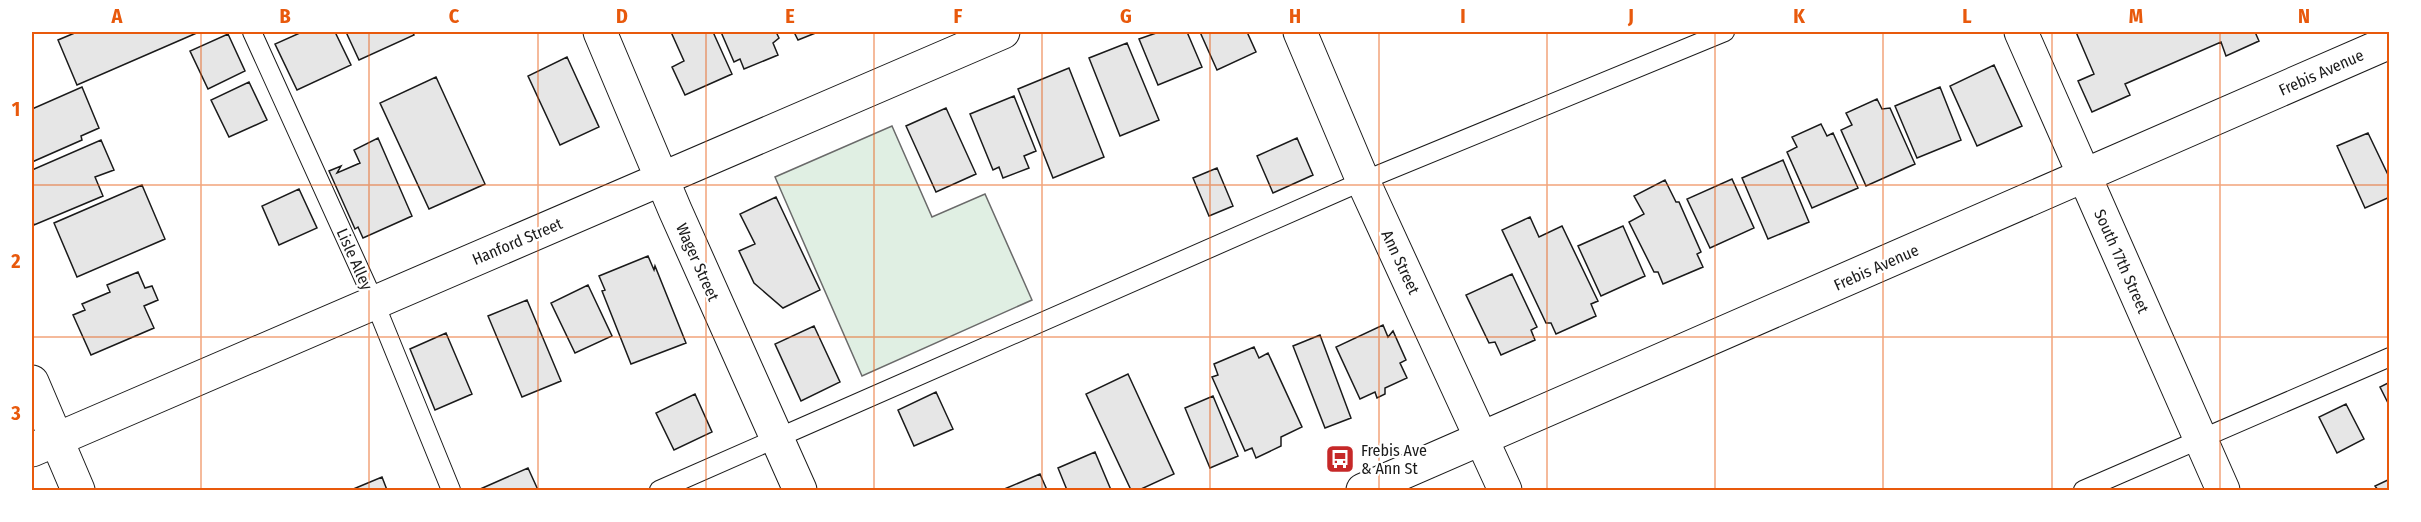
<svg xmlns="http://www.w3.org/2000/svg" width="2421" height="522" font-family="'Fira Sans Condensed',sans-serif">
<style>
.green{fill:#e0efe3;stroke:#6a6a6a;stroke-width:1.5}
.building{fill:#e6e6e6;stroke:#1a1a1a;stroke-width:1.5}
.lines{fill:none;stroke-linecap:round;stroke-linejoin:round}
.service-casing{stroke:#1a1a1a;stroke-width:20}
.minor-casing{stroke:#1a1a1a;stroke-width:35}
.secondary-casing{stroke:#1a1a1a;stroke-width:35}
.primary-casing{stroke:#1a1a1a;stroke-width:35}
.service{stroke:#fff;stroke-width:18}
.minor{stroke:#fff;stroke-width:33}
.secondary{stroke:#fff;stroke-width:33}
.primary{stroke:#fff;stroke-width:33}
.grid{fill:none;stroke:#e8590c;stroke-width:1.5;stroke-opacity:0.55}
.labels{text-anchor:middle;stroke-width:4.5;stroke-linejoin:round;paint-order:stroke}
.street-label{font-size:16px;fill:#1a1a1a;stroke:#fff}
.poi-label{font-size:16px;fill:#1a1a1a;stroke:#fff;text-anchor:start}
.neatline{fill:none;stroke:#e8590c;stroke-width:2}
.grid-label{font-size:20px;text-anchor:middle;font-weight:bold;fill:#e8590c}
</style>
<rect width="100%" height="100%" fill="#fff"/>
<path class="green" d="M 892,126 L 932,217 L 985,194 L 1032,300 L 862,376 L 775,177 Z"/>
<path class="building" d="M 77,32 L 199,32 L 77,85 L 58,40 Z
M 302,32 L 335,32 L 351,65 L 297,90 L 275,44 Z
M 346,32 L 412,32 L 414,35 L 359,60 Z
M 671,32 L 713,32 L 732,74 L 685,95 L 672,67 L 684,61 Z
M 721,32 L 776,32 L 779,38 L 773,43 L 778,55 L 744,69 L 740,59 L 734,62 Z
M 794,32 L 818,32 L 798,40 Z
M 1159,32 L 1187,32 L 1202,67 L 1158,85 L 1139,39 Z
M 1200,32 L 1247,32 L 1256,52 L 1217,70 Z
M 2076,32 L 2255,32 L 2259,41 L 2226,56 L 2221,42 L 2125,84 L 2130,95 L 2092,112 L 2078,81 L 2094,74 Z
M 228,34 L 245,71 L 208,89 L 190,51 Z
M 1127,43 L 1159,120 L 1120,136 L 1089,58 Z
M 567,57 L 599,127 L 560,145 L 528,76 Z
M 1994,65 L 2022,126 L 1977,146 L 1950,86 Z
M 1069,68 L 1104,157 L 1053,178 L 1018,89 Z
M 436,77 L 485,184 L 429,209 L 380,103 Z
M 249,82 L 267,120 L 229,137 L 211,100 Z
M 82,87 L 99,128 L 81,136 L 82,140 L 32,162 L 32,109 Z
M 1940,87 L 1961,140 L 1917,158 L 1895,106 Z
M 1014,96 L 1036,151 L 1024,156 L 1029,168 L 1003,178 L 999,167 L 993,170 L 970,114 Z
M 1877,99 L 1882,109 L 1890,108 L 1915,164 L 1866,186 L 1841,130 L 1852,125 L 1846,113 Z
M 946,108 L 976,174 L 936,192 L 906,126 Z
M 1821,124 L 1827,136 L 1833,133 L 1858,188 L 1812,208 L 1787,152 L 1797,147 L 1792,137 Z
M 2368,133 L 2390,179 L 2390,197 L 2365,208 L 2337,146 Z
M 378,138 L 412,216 L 363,238 L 358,227 L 355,229 L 329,171 L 341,166 L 337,173 L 360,163 L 354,150 Z
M 1297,138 L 1313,175 L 1273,193 L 1257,156 Z
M 101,140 L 114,170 L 95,177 L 103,196 L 34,225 L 32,219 L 32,170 Z
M 1783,160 L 1809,222 L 1768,239 L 1742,178 Z
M 1217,168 L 1233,206 L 1209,216 L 1193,178 Z
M 1732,179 L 1754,228 L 1710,248 L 1687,199 Z
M 1665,180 L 1676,202 L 1679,202 L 1701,252 L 1697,254 L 1703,267 L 1663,284 L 1658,272 L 1654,272 L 1629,222 L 1644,214 L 1634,196 Z
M 142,185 L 165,239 L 77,277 L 54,223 Z
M 299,189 L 317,228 L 279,245 L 262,206 Z
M 776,197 L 820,290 L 783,308 L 754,283 L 739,251 L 755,244 L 740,214 Z
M 1530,217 L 1539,237 L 1562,226 L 1598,301 L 1591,304 L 1596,316 L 1556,334 L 1551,323 L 1546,323 L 1502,230 Z
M 1623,226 L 1645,276 L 1601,296 L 1578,246 Z
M 648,256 L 654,270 L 655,266 L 686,343 L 631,364 L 602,291 L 605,290 L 599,276 Z
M 138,272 L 145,288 L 152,286 L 158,300 L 144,306 L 154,328 L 91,355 L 73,315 L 85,310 L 82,304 L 110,292 L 107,285 Z
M 1512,274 L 1537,327 L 1531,330 L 1535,340 L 1501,355 L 1495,342 L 1489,343 L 1466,295 Z
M 588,285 L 612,336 L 575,353 L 551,303 Z
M 527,300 L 561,381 L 522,397 L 488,316 Z
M 1383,325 L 1388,337 L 1393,331 L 1406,360 L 1400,363 L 1407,378 L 1385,388 L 1385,394 L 1377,398 L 1375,392 L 1360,399 L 1336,347 Z
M 814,326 L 840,382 L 801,401 L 775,344 Z
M 446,333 L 472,394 L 435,410 L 410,349 Z
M 1320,335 L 1351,418 L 1325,428 L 1293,346 Z
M 1254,347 L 1259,358 L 1268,353 L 1302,427 L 1281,437 L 1281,446 L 1256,458 L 1252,448 L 1245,451 L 1212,377 L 1218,375 L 1214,364 Z
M 1128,374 L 1174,474 L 1139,490 L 1131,490 L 1086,394 Z
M 2390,382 L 2390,407 L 2380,387 Z
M 936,392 L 953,429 L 914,446 L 898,410 Z
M 695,394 L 712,432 L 674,450 L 656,413 Z
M 1213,396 L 1238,456 L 1210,468 L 1185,408 Z
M 2346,404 L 2364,439 L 2337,453 L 2319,417 Z
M 1095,452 L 1111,490 L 1067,490 L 1058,468 Z
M 528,468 L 538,490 L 478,490 Z
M 1040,474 L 1047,490 L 1002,490 Z
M 382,477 L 387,490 L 351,490 Z
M 2390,479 L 2390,490 L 2378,490 L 2375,486 Z"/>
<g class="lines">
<g class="service-casing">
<path id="service" d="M 252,32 L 374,301 L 451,490
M 659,490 L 1363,181 L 1725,32
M 2083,490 L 2390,357"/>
</g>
<g class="minor-casing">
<path id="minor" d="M 600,32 L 675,210 L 800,490
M 1300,32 L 1363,181 L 1505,490
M 2021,32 L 2223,490
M 32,450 L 1003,32"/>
</g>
<g class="secondary-casing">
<path id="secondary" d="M 1363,490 L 2390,42"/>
</g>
<g class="primary-casing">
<path id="primary" d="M 32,382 L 78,490"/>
</g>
<use href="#service" class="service"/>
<use href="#minor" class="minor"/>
<use href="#secondary" class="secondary"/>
<use href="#primary" class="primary"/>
</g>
<path class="grid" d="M 201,32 L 201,490M 369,32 L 369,490M 538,32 L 538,490M 706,32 L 706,490M 874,32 L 874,490M 1042,32 L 1042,490M 1210,32 L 1210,490M 1379,32 L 1379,490M 1547,32 L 1547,490M 1715,32 L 1715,490M 1883,32 L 1883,490M 2052,32 L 2052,490M 2220,32 L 2220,490M 32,185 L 2390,185M 32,337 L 2390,337"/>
<defs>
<g id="bus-square" transform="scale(1.5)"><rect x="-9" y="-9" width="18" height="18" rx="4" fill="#c62828" stroke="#fff"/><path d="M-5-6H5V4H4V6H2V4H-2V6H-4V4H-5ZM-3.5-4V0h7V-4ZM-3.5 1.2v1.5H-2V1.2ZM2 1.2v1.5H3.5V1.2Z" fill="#fff"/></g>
</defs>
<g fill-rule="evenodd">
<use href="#bus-square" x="1340" y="459"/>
</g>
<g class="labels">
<g class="street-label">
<text transform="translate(2321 72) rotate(-24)" y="6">Frebis Avenue</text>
<text transform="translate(517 241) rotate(-23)" y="6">Hanford Street</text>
<text transform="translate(355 259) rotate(66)" y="6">Lisle Alley</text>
<text transform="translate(2122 261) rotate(66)" y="6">South 17th Street</text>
<text transform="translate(698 262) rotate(66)" y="6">Wager Street</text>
<text transform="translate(1401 262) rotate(65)" y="6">Ann Street</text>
<text transform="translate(1876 267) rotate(-24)" y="6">Frebis Avenue</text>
</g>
<g class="poi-label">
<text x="1361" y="456">Frebis Ave<tspan x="1361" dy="18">&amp; Ann St</tspan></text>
</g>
</g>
<rect width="2421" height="522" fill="none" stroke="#ffffff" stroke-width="66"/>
<rect x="33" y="33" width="2355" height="456" class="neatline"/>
<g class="grid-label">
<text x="117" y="23">A</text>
<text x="285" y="23">B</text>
<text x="454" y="23">C</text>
<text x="622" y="23">D</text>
<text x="790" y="23">E</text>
<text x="958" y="23">F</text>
<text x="1126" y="23">G</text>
<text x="1295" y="23">H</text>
<text x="1463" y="23">I</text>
<text x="1631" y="23">J</text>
<text x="1799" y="23">K</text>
<text x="1967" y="23">L</text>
<text x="2136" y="23">M</text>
<text x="2304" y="23">N</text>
<text x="16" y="116">1</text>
<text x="16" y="268">2</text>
<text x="16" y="420">3</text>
</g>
</svg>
